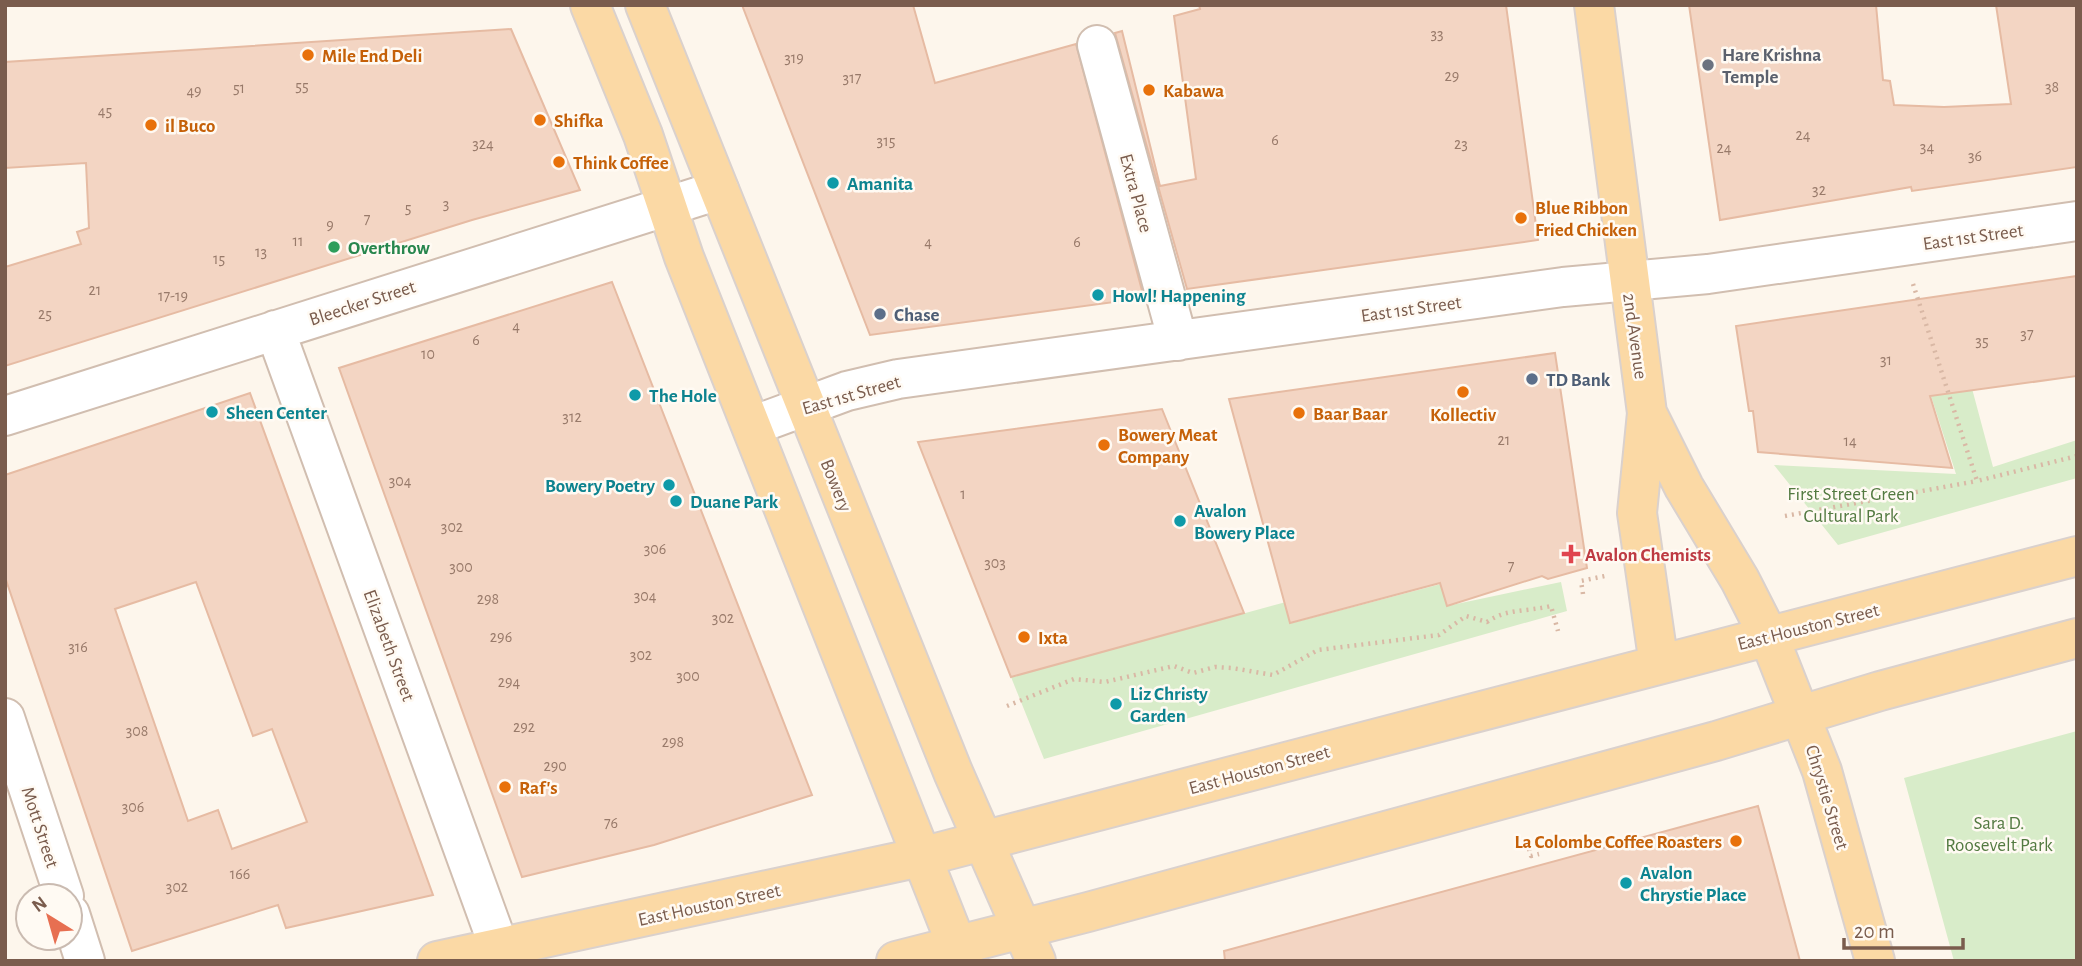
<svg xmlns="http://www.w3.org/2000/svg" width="2082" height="966" font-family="'Alegreya Sans',sans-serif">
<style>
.green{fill:#d8ecc9}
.building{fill:#f3d5c3;stroke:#e6bba3;stroke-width:2;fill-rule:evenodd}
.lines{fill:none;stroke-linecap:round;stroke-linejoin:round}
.minor-casing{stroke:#d1beb0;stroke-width:42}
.major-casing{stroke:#dad1cd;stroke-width:42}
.path{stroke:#d9b8a5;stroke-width:4.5;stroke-dasharray:2 5;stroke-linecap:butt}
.minor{stroke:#fff;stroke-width:38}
.major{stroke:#fbd9a5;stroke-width:38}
.food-dot{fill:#e8710a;stroke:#fffaf3;stroke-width:2.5}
.worship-dot{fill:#6b7280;stroke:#fffaf3;stroke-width:2.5}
.culture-dot{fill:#0f9aa8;stroke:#fffaf3;stroke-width:2.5}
.leisure-dot{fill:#2e9e5b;stroke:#fffaf3;stroke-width:2.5}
.service-dot{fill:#5c6f8a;stroke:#fffaf3;stroke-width:2.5}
.health-dot{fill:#e0444e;stroke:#fffaf3;stroke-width:2.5}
.labels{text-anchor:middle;stroke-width:5;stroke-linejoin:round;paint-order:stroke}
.number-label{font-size:16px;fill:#987a6a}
.worship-label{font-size:19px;font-weight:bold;fill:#5b616d;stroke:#fffaf3;text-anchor:start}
.food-label{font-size:19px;font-weight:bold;fill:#c56008;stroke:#fffaf3;text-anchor:start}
.culture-label{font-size:19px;font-weight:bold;fill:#0d838f;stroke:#fffaf3;text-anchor:start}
.street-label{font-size:19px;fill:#7a5c4d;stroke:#fffaf3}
.leisure-label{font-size:19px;font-weight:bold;fill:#27864d;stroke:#fffaf3;text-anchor:start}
.service-label{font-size:19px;font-weight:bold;fill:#4e5e75;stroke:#fffaf3;text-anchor:start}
.park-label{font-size:19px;fill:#537a41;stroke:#fffaf3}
.health-label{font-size:19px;font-weight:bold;fill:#be3a42;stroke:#fffaf3;text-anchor:start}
</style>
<rect width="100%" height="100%" fill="#fdf6ec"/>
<path class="green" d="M 1947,295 L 1993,467 L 2077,440 L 2077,478 L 1838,545 L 1774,465 L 1956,474 L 1901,302 Z
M 1561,582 L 1567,611 L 1044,759 L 1011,677 L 1286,602 L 1292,623 L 1441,584 L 1447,606 Z
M 2077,731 L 2077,961 L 1954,961 L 1904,778 Z"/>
<path class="building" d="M 742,5 L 913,5 L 935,83 L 1076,44 L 1144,298 L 870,335 Z
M 1199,5 L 1506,5 L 1538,240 L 1187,289 L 1115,33 L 1122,31 L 1160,186 L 1196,179 L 1174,16 L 1200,9 Z
M 1689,5 L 1876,5 L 1883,80 L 1890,81 L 1894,105 L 1944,107 L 2011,104 L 1996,5 L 2077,5 L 2077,167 L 1912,191 L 1911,187 L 1720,220 Z
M 511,29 L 580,190 L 472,220 L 5,366 L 5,267 L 81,244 L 77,232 L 89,228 L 86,163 L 5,168 L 5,62 Z
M 2077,276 L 2077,376 L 1930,396 L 1952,468 L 1758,452 L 1753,411 L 1749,411 L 1736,326 Z
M 612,282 L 812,795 L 654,845 L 522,877 L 339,368 Z
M 1555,353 L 1587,568 L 1548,579 L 1542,576 L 1447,606 L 1440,583 L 1290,623 L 1229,399 Z
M 250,393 L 433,895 L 286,928 L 278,905 L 132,951 L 5,577 L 5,475 ZM 196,582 L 253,736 L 272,729 L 307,822 L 232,849 L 218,810 L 188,821 L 115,609 Z
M 1162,409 L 1244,613 L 1011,677 L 918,442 Z
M 1758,806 L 1800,961 L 1225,961 L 1224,951 Z"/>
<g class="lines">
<g class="minor-casing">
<path id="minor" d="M 1097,45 L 1178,341
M 275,330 L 504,961
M 5,416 L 719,190
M 752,426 L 847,391 L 898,379 L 1563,287 L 1708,274 L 2077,221
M 5,718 L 64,896
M 70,914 L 85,961"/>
</g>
<g class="major-casing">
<path id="major" d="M 590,5 L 643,135 L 684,257 L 963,961
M 645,5 L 953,772 L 1036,961
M 1594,5 L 1647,413 L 1684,487 L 1740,580 L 1769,637 L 1822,771 L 1875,961
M 1647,413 L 1637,513 L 1659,665
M 437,961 L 921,857 L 2077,556
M 896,961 L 1088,912 L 1716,741 L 1880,691 L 2077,638"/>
</g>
<path class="path" d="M 1913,284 L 1977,481 L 2077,456
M 1785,516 L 1977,481
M 1583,594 L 1581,581 L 1605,576
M 1007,706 L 1074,679 L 1105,682 L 1174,666 L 1193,673 L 1215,667 L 1232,668 L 1273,675 L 1318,650 L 1439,635 L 1466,616 L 1487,622 C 1507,608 1527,612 1551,606 L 1558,631
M 1529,849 L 1531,856 L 1539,854"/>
<use href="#minor" class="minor"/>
<use href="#major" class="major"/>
</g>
<g class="food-dot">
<circle cx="308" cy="55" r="7"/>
<circle cx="1149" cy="90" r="7"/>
<circle cx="540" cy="120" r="7"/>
<circle cx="151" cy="125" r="7"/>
<circle cx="559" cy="162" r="7"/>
<circle cx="1521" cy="218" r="7"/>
<circle cx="1463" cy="392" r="7"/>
<circle cx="1299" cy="413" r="7"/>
<circle cx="1104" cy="445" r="7"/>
<circle cx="1024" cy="637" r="7"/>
<circle cx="505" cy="787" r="7"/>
<circle cx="1736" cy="841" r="7"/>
</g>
<circle class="worship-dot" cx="1708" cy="65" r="7"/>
<g class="culture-dot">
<circle cx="833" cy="183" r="7"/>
<circle cx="1098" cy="295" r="7"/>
<circle cx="635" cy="395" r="7"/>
<circle cx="212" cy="412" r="7"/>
<circle cx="669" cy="485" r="7"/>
<circle cx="676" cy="501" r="7"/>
<circle cx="1180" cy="521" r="7"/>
<circle cx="1116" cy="704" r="7"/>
<circle cx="1626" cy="883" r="7"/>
</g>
<circle class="leisure-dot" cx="334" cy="247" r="7"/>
<g class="service-dot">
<circle cx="880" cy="314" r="7"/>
<circle cx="1532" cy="379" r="7"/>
</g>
<path class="health-dot" d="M1567.5 543.5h7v7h7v7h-7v7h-7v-7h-7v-7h7z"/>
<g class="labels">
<g class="number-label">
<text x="1437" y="39">33</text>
<text x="794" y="63">319</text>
<text x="1452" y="81">29</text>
<text x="852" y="83">317</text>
<text x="302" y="91">55</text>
<text x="2052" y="92">38</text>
<text x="239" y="93">51</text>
<text x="194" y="96">49</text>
<text x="105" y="116">45</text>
<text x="1803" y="140">24</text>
<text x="1275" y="145">6</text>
<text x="886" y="146">315</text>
<text x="483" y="149">324</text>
<text x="1461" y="149">23</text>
<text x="1927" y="152">34</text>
<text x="1724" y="153">24</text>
<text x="1975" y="161">36</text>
<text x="1819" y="195">32</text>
<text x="446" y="209">3</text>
<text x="408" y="213">5</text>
<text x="367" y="224">7</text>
<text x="330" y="230">9</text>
<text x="298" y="246">11</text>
<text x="928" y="247">4</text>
<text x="1077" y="247">6</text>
<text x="261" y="257">13</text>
<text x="219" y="264">15</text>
<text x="95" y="295">21</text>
<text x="173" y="301">17-19</text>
<text x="45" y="319">25</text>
<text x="516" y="331">4</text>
<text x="2027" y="339">37</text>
<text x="476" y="345">6</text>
<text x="1982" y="346">35</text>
<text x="428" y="359">10</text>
<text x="1886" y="365">31</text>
<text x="572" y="422">312</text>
<text x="1504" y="445">21</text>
<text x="1850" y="446">14</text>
<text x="400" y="486">304</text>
<text x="963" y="499">1</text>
<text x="452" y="532">302</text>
<text x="655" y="554">306</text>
<text x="995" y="568">303</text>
<text x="1511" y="571">7</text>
<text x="461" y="572">300</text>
<text x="645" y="601">304</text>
<text x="488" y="604">298</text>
<text x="723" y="623">302</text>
<text x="501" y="642">296</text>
<text x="78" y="652">316</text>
<text x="641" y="660">302</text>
<text x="688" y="681">300</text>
<text x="509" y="687">294</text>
<text x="524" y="732">292</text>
<text x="137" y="736">308</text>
<text x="673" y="747">298</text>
<text x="555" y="771">290</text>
<text x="133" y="812">306</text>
<text x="611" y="828">76</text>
<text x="240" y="879">166</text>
<text x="177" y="892">302</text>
</g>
<g class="worship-label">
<text x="1722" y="61">Hare Krishna<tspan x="1722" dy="22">Temple</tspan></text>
</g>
<g class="food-label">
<text x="322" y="62">Mile End Deli</text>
<text x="1163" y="97">Kabawa</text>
<text x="554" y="127">Shifka</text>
<text x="165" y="132">il Buco</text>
<text x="573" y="169">Think Coffee</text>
<text x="1535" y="214">Blue Ribbon<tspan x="1535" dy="22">Fried Chicken</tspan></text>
<text x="1313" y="420">Baar Baar</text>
<text x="1463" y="421" text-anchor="middle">Kollectiv</text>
<text x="1118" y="441">Bowery Meat<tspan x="1118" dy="22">Company</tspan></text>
<text x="1038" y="644">Ixta</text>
<text x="519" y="794">Raf's</text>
<text x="1722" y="848" text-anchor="end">La Colombe Coffee Roasters</text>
</g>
<g class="culture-label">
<text x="847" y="190">Amanita</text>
<text x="1112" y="302">Howl! Happening</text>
<text x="649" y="402">The Hole</text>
<text x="226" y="419">Sheen Center</text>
<text x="655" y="492" text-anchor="end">Bowery Poetry</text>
<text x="690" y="508">Duane Park</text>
<text x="1194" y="517">Avalon<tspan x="1194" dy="22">Bowery Place</tspan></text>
<text x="1130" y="700">Liz Christy<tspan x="1130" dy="22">Garden</tspan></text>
<text x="1640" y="879">Avalon<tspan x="1640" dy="22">Chrystie Place</tspan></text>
</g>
<g class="street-label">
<text transform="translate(1137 193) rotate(75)" y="7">Extra Place</text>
<text transform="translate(1973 236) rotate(-8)" y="7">East 1st Street</text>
<text transform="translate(362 302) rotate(-18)" y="7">Bleecker Street</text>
<text transform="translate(1411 308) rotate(-8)" y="7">East 1st Street</text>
<text transform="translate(1636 336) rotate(82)" y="7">2nd Avenue</text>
<text transform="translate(851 394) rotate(-16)" y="7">East 1st Street</text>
<text transform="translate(837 485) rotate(68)" y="7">Bowery</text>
<text transform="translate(1808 626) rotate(-14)" y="7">East Houston Street</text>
<text transform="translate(390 645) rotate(70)" y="7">Elizabeth Street</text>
<text transform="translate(1259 769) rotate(-15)" y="7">East Houston Street</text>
<text transform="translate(1828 797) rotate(73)" y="7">Chrystie Street</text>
<text transform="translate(41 827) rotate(72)" y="7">Mott Street</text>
<text transform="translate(709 904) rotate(-12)" y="7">East Houston Street</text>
</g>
<g class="leisure-label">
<text x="348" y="254">Overthrow</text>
</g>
<g class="service-label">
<text x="894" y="321">Chase</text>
<text x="1546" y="386">TD Bank</text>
</g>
<g class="park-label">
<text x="1851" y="500">First Street Green<tspan x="1851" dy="22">Cultural Park</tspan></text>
<text x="1999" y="829">Sara D.<tspan x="1999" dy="22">Roosevelt Park</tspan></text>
</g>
<g class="health-label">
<text x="1585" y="561">Avalon Chemists</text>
</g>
</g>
<rect width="2082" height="966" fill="none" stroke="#7a5c4d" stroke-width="14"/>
<g transform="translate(49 917) rotate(323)"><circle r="33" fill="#fffaf3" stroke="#cabbb1" stroke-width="2"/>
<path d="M0-5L12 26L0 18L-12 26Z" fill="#e76f51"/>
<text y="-10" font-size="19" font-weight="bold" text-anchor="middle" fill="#7a5c4d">N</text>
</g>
<path d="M1844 938v10h119v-10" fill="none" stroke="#7a5c4d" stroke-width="3.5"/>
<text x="1854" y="938" font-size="21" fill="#7a5c4d" stroke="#fffaf3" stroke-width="5" paint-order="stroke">20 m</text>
</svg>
